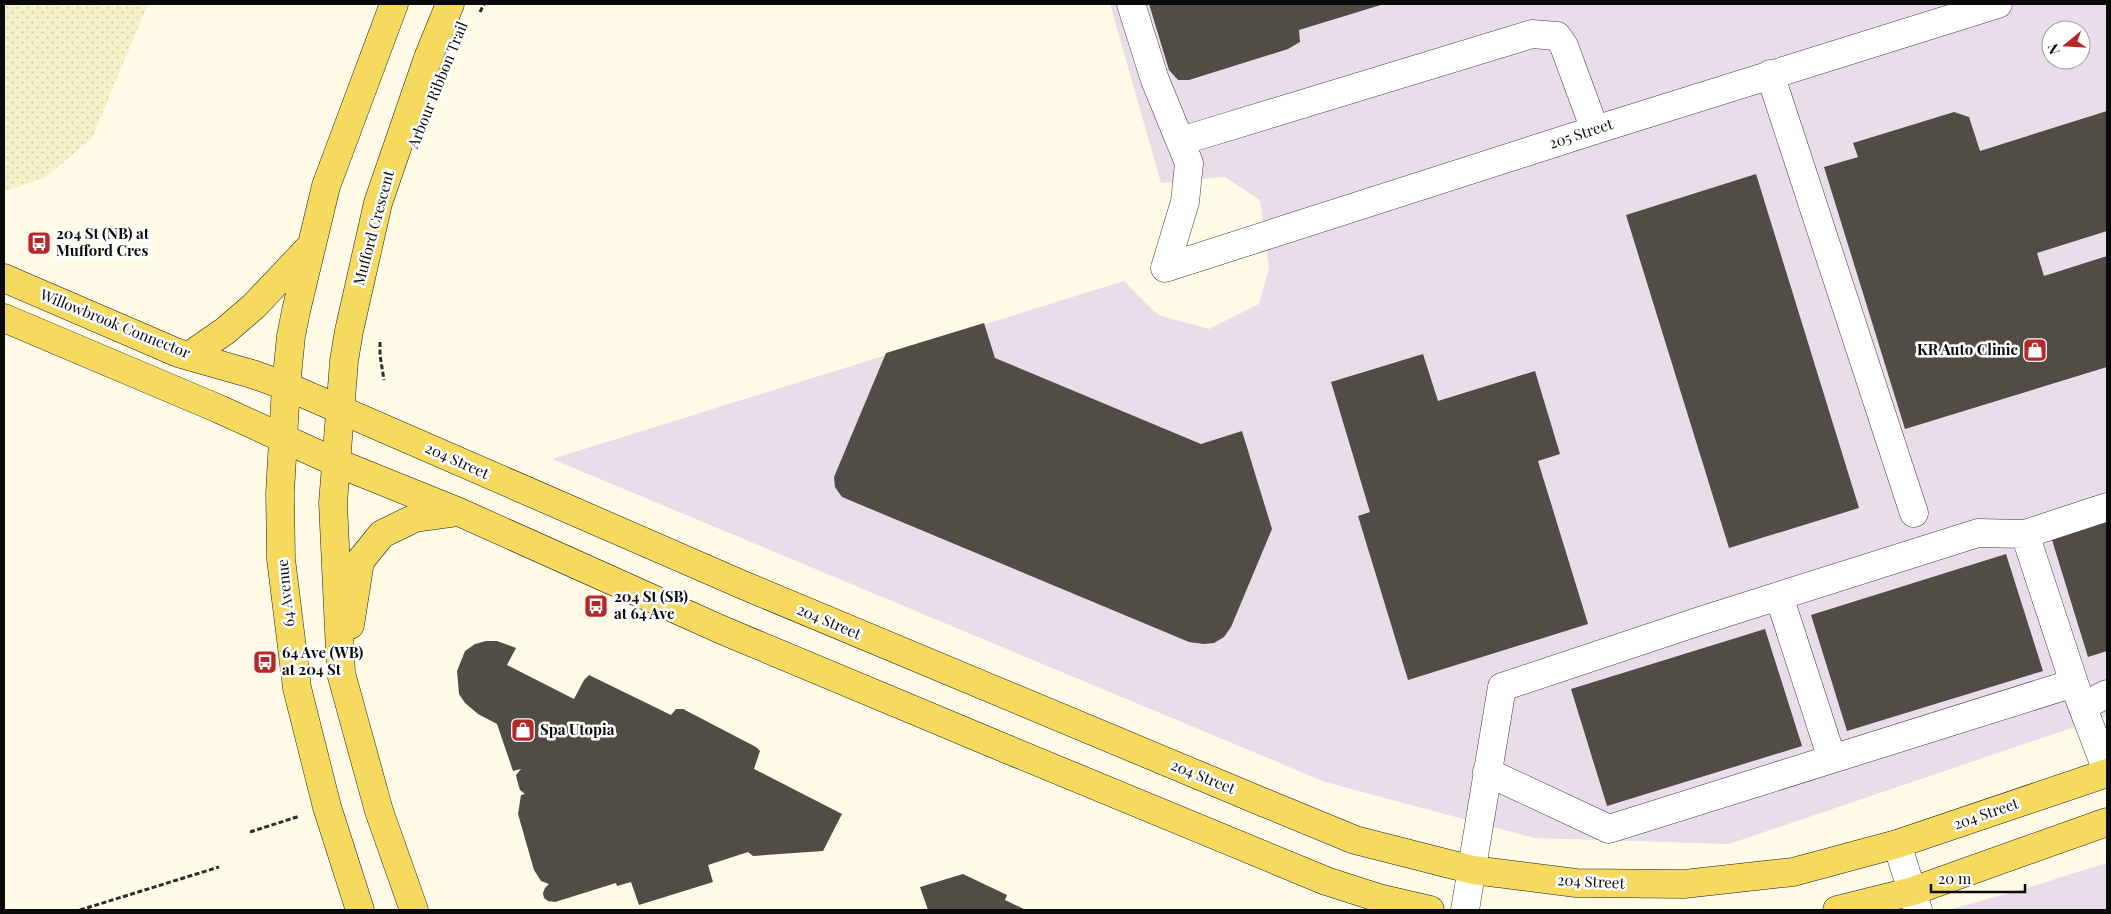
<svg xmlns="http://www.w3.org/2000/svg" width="2111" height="914" font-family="'Playfair Display',serif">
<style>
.industrial{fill:#e9dde9;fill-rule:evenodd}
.farmland{fill:url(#farmland-dots)}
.building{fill:#524c47}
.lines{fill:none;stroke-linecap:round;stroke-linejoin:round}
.minor-casing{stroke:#3d3d3d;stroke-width:29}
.major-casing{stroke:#1b1b1b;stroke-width:29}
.path{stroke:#2c2c2c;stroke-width:3;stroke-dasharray:5 2.5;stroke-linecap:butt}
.minor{stroke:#fff;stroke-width:28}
.major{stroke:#f6da60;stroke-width:28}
.labels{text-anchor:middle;stroke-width:5;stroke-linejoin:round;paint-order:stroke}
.street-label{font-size:15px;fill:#0a0a0a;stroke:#fff}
.poi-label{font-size:15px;font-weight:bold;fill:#0a0a0a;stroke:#fff;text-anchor:start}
</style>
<defs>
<pattern id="farmland-dots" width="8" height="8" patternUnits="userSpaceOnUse" patternTransform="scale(1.25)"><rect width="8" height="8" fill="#f3f2c9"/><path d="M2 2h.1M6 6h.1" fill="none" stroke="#cfceab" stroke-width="1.8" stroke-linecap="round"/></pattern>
</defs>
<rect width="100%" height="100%" fill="#fffbe7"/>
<path class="industrial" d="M 1110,4 L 2107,4 L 2107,716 L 1729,844 L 1534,838 L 1325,782 L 552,459 L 1124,281 L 1158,315 L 1209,329 L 1259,304 L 1269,268 L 1260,200 L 1225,177 L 1161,183 ZM 2051,30 L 2081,30 L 2081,60 L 2051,60 Z
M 2107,863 L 2107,910 L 1948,910 L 2020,890 Z"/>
<path class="farmland" d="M 4,4 L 148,4 L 92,138 L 46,177 L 4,192 Z"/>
<path class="building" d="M 1149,4 L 1384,4 L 1299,30 L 1300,42 L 1288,49 L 1189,80 L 1178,80 L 1169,70 Z
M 2107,111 L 2107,231 L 2037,253 L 2044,276 L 2107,256 L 2107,367 L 1905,429 L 1824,167 L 1858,157 L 1853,143 L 1954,112 L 1969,117 L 1980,151 Z
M 1756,174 L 1859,508 L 1729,548 L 1626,215 Z
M 984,323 L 995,358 L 1201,444 L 1242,431 L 1272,529 L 1231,627 L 1224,637 L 1214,643 L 1204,644 L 1189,642 L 842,497 L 835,487 L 834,477 L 886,353 Z
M 1423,354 L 1438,401 L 1535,371 L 1560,454 L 1538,461 L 1588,624 L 1408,680 L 1358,516 L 1370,512 L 1331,382 Z
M 2107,522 L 2107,651 L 2088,657 L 2052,540 Z
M 2006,554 L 2043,671 L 1847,731 L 1811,615 Z
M 1765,629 L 1802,746 L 1607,806 L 1571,689 Z
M 486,641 L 497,641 L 516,648 L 507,665 L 574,699 L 584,680 L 589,675 L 671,715 L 676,709 L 683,709 L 756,747 L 760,751 L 754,769 L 842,814 L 823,851 L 753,856 L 748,852 L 708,865 L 713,882 L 639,905 L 631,882 L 617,886 L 616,883 L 555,902 L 548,901 L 544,898 L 543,893 L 545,888 L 549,884 L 541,881 L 534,870 L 518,814 L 521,795 L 525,794 L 520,790 L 517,780 L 516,775 L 521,769 L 513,771 L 497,724 L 478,714 L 465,703 L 459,694 L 457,671 L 465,651 L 475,644 Z
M 963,874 L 1007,895 L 1005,900 L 1026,910 L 928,910 L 920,887 Z"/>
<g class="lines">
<g class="minor-casing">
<path id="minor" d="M 1131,4 L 1155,80 L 1189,163 L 1185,202 L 1165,268
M 1770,74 L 1914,513
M 1181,141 L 1532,34 L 1557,36 L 1564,46 L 1595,130
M 1165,268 L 1595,130 L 1998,4
M 2025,534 L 2077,692 L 2107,771
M 1779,596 L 1832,759
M 2083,706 L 2107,694
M 1487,772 L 1609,829 L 2074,683
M 1897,844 L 1918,910
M 1465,910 L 1502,687 L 1703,620 L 1978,533 L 2025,534 L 2107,507"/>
</g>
<g class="major-casing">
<path id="major" d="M 4,278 L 178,353 L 252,374 L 286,386 L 743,585 L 1265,803 L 1355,840 L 1473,870 L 1576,883 L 1684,884 L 1793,872 L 1897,844 L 2107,773
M 4,318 L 219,409 L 335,462 L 459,512 L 722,630 L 1009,750 L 1326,881 L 1382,899 L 1430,910
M 189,356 L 225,331 L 254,306 L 310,247
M 350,625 L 360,561 L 382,534 L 415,518 L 459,512
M 360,910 L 327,807 L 297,688 L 281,559 L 280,493 L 286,386 L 291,336 L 296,311 L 326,186 L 394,4
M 414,910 L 379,811 L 341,673 L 333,503 L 344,361 L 349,331 L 378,203 L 428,58 L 450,4
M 1837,910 L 1913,891 L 2107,822"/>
</g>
<path class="path" d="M 480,12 L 484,4
M 380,342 L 380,355 L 384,380
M 250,832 L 300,816
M 80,910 L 219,867"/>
<use href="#minor" class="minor"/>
<use href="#major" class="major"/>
</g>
<defs>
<g id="bus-square" transform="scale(1.25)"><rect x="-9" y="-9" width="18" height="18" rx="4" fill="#b52826" stroke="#fff"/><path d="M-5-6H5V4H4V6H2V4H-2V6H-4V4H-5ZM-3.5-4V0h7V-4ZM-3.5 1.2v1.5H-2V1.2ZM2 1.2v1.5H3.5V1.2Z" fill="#fff"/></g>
<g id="shop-square" transform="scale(1.25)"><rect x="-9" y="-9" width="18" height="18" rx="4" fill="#b52826" stroke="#fff"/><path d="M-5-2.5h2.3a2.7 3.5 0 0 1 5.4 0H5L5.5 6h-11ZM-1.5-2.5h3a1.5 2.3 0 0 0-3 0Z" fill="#fff"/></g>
</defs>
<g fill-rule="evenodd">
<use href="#bus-square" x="39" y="243"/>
<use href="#shop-square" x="2035" y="350"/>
<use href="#bus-square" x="596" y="606"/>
<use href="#bus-square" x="265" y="662"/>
<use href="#shop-square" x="523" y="730"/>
</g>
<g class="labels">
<g class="street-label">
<text transform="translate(438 85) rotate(-68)" y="5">Arbour Ribbon Trail</text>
<text transform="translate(1581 134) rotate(-18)" y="5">205 Street</text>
<text transform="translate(374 228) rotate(-75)" y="5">Mufford Crescent</text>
<text transform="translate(115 324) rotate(22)" y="5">Willowbrook Connector</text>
<text transform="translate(457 461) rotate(24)" y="5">204 Street</text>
<text transform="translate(286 593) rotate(-96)" y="5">64 Avenue</text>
<text transform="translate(829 622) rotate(23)" y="5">204 Street</text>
<text transform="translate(1203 777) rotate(22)" y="5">204 Street</text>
<text transform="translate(1986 814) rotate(-19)" y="5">204 Street</text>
<text transform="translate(1591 882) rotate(3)" y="5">204 Street</text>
</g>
<g class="poi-label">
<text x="56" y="239">204 St (NB) at<tspan x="56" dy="17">Mufford Cres</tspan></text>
<text x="2018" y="355" text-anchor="end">KR Auto Clinic</text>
<text x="614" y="602">204 St (SB)<tspan x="614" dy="17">at 64 Ave</tspan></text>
<text x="282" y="658">64 Ave (WB)<tspan x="282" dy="17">at 204 St</tspan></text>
<text x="540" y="735">Spa Utopia</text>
</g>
</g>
<rect width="2111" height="914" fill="none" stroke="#0a0a0a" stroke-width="10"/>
<g transform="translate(2066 45) rotate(252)"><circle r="24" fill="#ffffff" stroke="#9d9d9d"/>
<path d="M0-4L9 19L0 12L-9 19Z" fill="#b52826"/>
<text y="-8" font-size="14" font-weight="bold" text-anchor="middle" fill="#0a0a0a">N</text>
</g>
<path d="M1931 884v8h94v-8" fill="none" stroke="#0a0a0a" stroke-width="2.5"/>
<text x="1938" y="884" font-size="15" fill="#0a0a0a" stroke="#ffffff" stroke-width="4" paint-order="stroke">20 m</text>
</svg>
